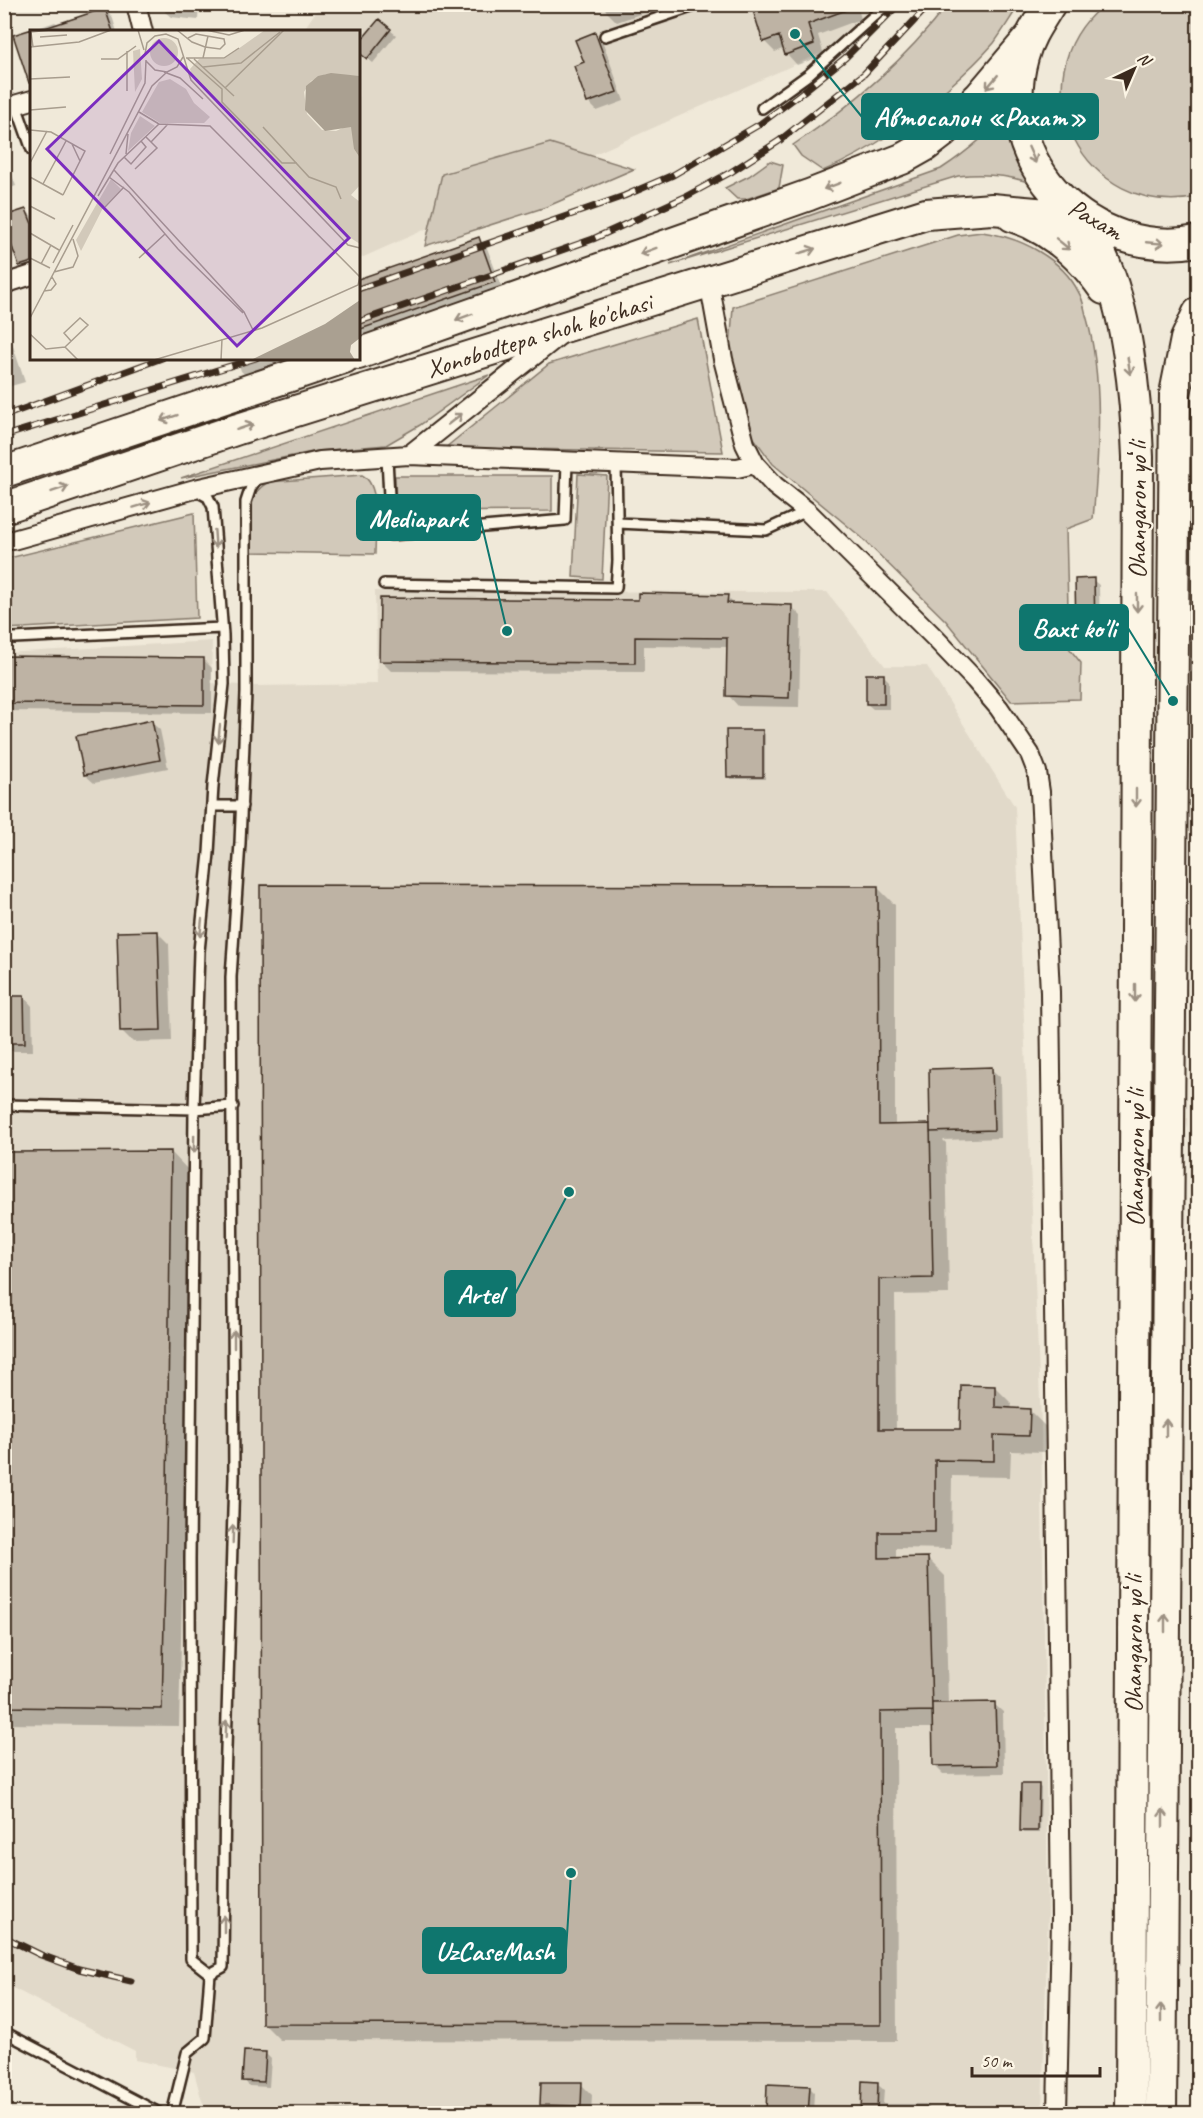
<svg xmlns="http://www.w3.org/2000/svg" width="1203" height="2118" font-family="Caveat,sans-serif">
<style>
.built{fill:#e1d9c9}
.green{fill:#d2c9ba;stroke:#867a6c;stroke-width:1.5}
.shadow{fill:#0003}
.building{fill:#beb3a4;stroke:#3b2a1e;stroke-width:1.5}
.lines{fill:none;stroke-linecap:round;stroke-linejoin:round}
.service-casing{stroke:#3b2a1e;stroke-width:14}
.minor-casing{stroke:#3b2a1e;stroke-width:22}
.trunk-casing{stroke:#3b2a1e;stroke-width:34}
.service{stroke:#fcf5e5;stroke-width:9}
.minor{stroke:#fcf5e5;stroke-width:18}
.trunk{stroke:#fcf5e5;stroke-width:30}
.rail-casing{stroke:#3b2a1e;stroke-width:7}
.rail{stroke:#fcf5e5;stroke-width:4.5;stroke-dasharray:14;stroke-linecap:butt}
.oneway{stroke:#9c9082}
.labels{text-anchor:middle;stroke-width:4.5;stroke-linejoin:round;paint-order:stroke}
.street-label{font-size:26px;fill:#3b2a1e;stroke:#fcf5e5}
.inset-road{fill:none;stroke:#a89d8e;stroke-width:1.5}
.view{fill:#7b2cbf;fill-opacity:0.15;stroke:#7b2cbf;stroke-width:3}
.inset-edge{fill:none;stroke:#3b2a1e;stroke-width:3}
.leader{fill:none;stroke:#0f766e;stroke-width:2}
.callout-dot{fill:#0f766e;stroke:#fcf5e5;stroke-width:2}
.callout{fill:#0f766e;stroke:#0f766e;stroke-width:2}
.callout-label{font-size:27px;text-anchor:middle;font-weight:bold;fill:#fff}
</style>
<rect width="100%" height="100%" fill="#f0e9d9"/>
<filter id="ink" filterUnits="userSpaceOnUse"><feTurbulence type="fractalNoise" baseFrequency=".0167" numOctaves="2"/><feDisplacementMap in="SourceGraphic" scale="12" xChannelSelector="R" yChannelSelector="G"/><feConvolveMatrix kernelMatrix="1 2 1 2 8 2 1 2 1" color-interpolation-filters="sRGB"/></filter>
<g filter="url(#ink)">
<path class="built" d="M 321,4 L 874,5 L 823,52 L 359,259 L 358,32 L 302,32 Z
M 375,591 L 827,592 L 885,666 L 927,666 L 1015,807 L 1041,1424 L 1048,1915 L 1042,2113 L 210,2113 L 202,2101 L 194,2072 L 135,2060 L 135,2051 L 5,1984 L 5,653 L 212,641 L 211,683 L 256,686 L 377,684 Z"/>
<path class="green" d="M 947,5 L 1019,5 C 1011,17 1003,31 994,43 C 980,59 964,74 948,88 C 908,123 873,150 823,171 L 801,156 L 793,145 C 850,107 905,60 947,5 Z
M 1103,5 L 1198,5 L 1198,197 C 1084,221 1013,81 1103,5 Z
M 1008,110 L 1031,183 C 1007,175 984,173 958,176 L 670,265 L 941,169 C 967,152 989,134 1008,110 Z
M 550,143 L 634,169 L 546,207 L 425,246 L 442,174 Z
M 770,161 L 783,165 L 779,188 L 746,199 L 737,199 L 725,188 L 749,176 Z
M 982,232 C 1020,237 1062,258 1079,293 C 1083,299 1084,308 1086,315 C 1104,378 1099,453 1093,519 L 1066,529 L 1069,648 L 1081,663 L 1080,699 L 1011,701 L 946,621 L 861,537 L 773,464 L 751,434 L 730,348 L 733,307 L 930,244 L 958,235 Z
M 698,319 L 723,452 L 445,448 L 549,364 Z
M 489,375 L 420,425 L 386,445 L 317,451 L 181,478 Z
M 578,474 L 607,476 L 602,579 L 573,577 Z
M 362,475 C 382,485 375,534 375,554 L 251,552 L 252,501 C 255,492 260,487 268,482 Z
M 395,476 L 552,476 L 552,511 L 396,512 Z
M 194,513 L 197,618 L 5,629 L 5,559 Z"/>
<path class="shadow" d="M 4,4 L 31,4 L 4,13 Z
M 166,4 L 199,4 L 198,20 L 171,17 L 165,12 Z
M 604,4 L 669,4 L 617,22 L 606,11 Z
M 857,4 L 861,19 L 818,35 L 824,55 L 797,65 L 787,54 L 785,48 L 775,52 L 764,41 Z
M 105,10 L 112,16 L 117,32 L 32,32 L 15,36 L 55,22 L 58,25 Z
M 379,21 L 396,35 L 373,63 L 362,54 Z
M 595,34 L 603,43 L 624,101 L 597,111 L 588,102 L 586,63 Z
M 4,75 L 15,102 L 4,106 Z
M 4,154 L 16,186 L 4,190 Z
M 26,211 L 32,216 L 32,273 L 28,274 L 20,265 Z
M 478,239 L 487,248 L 503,290 L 358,342 L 358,281 Z
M 4,336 L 12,343 L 25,382 L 4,388 Z
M 237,358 L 311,358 L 250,380 L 241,371 Z
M 1093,580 L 1099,585 L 1100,634 L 1083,634 L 1078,629 Z
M 727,597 L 735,605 L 791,606 L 801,616 L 799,707 L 738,706 L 728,695 L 729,647 L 644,646 L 644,672 L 391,671 L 381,661 L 640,601 Z
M 4,657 L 204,660 L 212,668 L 212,713 L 4,711 Z
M 884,676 L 889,681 L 889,709 L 873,709 L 867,704 Z
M 151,722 L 160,730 L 168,768 L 94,783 L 85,775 Z
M 762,732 L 765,734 L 765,779 L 731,779 L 728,776 Z
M 878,888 L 895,905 L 895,1126 L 929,1126 L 991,1069 L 1000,1077 L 1001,1138 L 943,1140 L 946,1143 L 949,1294 L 895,1295 L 896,1430 L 962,1431 L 995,1387 L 1012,1404 L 1011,1409 L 1029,1410 L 1046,1427 L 1045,1452 L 1011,1451 L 1010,1477 L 952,1476 L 951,1549 L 896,1548 L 896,1559 L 928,1559 L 945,1576 L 948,1705 L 994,1704 L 1003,1712 L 1004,1773 L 943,1774 L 935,1766 L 934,1728 L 896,1728 L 897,2041 L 280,2040 L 263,2023 Z
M 158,933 L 169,944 L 172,1041 L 133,1042 L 121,1030 Z
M 4,997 L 24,997 L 32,1006 L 33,1051 L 4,1051 Z
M 171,1152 L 188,1170 L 184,1510 L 179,1726 L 4,1724 L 4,1154 Z
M 1039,1786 L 1041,1788 L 1040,1833 L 1024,1833 L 1022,1830 Z
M 266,2054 L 271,2059 L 269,2087 L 249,2086 L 244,2080 Z
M 581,2084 L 592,2095 L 591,2114 L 551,2114 L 542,2105 Z
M 877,2084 L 884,2090 L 883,2104 L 926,2104 L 932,2111 L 932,2114 L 862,2114 Z
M 809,2087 L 814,2092 L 813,2114 L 767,2113 Z
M 320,2109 L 436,2114 L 319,2114 Z"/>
<path class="building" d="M 751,4 L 857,4 L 857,6 L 808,24 L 814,44 L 785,55 L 779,36 L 763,42 Z
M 105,8 L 113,32 L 42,32 L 42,29 Z
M 379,19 L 391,29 L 367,59 L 358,52 L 358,44 Z
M 32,29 L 32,83 L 29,83 L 13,35 Z
M 595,32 L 617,92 L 587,103 L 574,66 L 584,62 L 575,40 Z
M 26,209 L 32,224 L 32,262 L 19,266 L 4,225 L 4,216 Z
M 479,237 L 495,282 L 358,330 L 358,279 Z
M 1094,578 L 1095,629 L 1076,629 L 1075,579 Z
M 638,593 L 728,595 L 727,603 L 792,605 L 789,698 L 726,696 L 727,638 L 635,637 L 635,663 L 379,661 L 380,598 L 638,600 Z
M 4,656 L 204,658 L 204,705 L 4,703 Z
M 866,674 L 884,674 L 884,704 L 866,704 Z
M 152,720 L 160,760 L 84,775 L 76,736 Z
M 726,730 L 763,730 L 763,777 L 727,777 Z
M 260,885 L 878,886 L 879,1125 L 930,1124 L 933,1278 L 879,1279 L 879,1429 L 960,1429 L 961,1385 L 995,1386 L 995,1407 L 1030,1409 L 1029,1436 L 994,1435 L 994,1461 L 935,1460 L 935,1532 L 879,1532 L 879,1558 L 928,1557 L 932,1711 L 880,1712 L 881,2025 L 262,2024 Z
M 158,931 L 161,1030 L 120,1031 L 117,932 Z
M 4,996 L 24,996 L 25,1043 L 4,1043 Z
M 992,1067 L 994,1130 L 930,1132 L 929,1069 Z
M 171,1151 L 167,1491 L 162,1709 L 4,1707 L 4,1152 Z
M 995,1702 L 997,1765 L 933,1766 L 932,1703 Z
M 1021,1784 L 1039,1784 L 1038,1831 L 1020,1831 Z
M 244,2051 L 266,2052 L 264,2082 L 242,2081 Z
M 862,2081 L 878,2082 L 877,2114 L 861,2114 Z
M 541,2082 L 582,2082 L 581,2106 L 540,2105 Z
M 767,2084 L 810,2086 L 808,2114 L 766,2113 Z"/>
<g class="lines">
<g class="service-casing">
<path id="service" d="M 605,36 L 700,4
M 16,105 L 32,150
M 762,108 L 808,75 L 887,4
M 387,458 L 391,535 L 565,520 L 567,462
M 195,490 L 208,497 L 213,507 L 223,635 L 224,684 L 213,786 L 209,853 L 199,951 L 194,1109 L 190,1560 L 191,1959 L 210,1974
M 618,523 L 766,530 L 807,511
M 384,584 L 616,588 L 618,561 L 616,464
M 14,638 L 222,628
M 212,806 L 242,806
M 4,1105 L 194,1109 L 233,1106
M 210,1974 L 223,1967 L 225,1783 L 234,1477 L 231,977 L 240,843 L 246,693 L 246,502 L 251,487 L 259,476
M 4,2032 L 161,2114
M 172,2114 L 187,2053 L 205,2038 L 210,1974"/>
</g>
<g class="minor-casing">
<path id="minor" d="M 136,4 L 143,32
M 4,108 L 32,100
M 709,281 L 723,359 L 745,444 L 755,464
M 4,284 L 32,275
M 409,455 L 560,335
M 4,540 L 13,540 L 195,489 L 320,461 L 409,455 L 737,468 L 755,464 L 775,486 L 807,511 L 933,636 L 975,680 L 999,708 L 1030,754 L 1037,772 L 1040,792 L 1050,992 L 1056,1464 L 1061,1918 L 1057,2114"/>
</g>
<g class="trunk-casing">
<path id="trunk" d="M 1050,4 C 1039,22 1028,37 1023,57 C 993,165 1092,261 1198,241
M 1064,202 C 1077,219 1092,236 1101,255 C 1127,308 1136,398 1138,457 L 1131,2114
M 1012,216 C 1051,229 1081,256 1104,289
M 358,354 L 809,195 L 902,159 L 925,146 L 942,133 L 980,96 L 1030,37
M 4,472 L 344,358
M 4,508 L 238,429 L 926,214 L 992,209 L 1081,217
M 1161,2114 L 1175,394 L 1186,339 L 1198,313"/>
</g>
<use href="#service" class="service"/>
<use href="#minor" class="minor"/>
<use href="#trunk" class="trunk"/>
<g class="rail-casing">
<path id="rail" d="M 358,289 L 624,196 L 673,175 L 760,124 L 804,91 L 845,58 L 899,4
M 358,322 L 593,239 L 685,197 L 731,172 L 779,141 L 864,74 L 930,4
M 4,416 L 162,358
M 4,436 L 256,358
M 4,1937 L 41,1955 L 79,1969 L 131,1981"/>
</g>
<use href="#rail" class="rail"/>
</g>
<defs><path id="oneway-shaft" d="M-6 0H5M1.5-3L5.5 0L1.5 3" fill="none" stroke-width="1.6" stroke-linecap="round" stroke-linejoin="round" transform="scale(1.5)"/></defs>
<g class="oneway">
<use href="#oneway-shaft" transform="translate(992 82) rotate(130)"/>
<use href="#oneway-shaft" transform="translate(1032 155) rotate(66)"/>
<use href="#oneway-shaft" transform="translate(832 186) rotate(159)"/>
<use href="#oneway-shaft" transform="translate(1155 243) rotate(5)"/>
<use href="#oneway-shaft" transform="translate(1063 244) rotate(39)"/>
<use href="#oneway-shaft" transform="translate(648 251) rotate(160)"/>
<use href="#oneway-shaft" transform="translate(807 251) rotate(-17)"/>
<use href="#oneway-shaft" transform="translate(464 317) rotate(160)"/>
<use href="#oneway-shaft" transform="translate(1129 366) rotate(81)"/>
<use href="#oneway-shaft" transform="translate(169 418) rotate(161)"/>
<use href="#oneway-shaft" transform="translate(455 419) rotate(-38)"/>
<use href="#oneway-shaft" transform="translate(245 427) rotate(-18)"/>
<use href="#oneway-shaft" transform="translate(60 489) rotate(-19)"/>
<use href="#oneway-shaft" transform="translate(142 505) rotate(-17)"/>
<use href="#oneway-shaft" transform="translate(215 539) rotate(86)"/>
<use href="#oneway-shaft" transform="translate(1137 603) rotate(90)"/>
<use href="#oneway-shaft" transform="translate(219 734) rotate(96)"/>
<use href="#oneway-shaft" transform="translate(1136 798) rotate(90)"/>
<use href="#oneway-shaft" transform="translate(201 928) rotate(96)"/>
<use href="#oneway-shaft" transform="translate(1135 993) rotate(90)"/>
<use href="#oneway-shaft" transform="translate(194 1144) rotate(91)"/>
<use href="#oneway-shaft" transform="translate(234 1339) rotate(-90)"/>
<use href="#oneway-shaft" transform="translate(1166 1428) rotate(-90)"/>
<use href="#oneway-shaft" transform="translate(233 1534) rotate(-88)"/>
<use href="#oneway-shaft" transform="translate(1165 1623) rotate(-90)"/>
<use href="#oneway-shaft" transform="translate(226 1729) rotate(-88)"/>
<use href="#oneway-shaft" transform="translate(1163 1818) rotate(-90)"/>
<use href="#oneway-shaft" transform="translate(224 1924) rotate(-90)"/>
<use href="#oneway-shaft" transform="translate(1161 2013) rotate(-90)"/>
</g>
</g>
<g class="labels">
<g class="street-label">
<text transform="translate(1096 219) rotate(30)" y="9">Рахат</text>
<text transform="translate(539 335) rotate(-17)" y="9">Xonobodtepa shoh ko'chasi</text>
<text transform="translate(1137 510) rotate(-90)" y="9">Ohangaron yoʻli</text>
<text transform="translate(1135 1158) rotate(-90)" y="9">Ohangaron yoʻli</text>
<text transform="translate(1133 1644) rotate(-90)" y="9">Ohangaron yoʻli</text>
</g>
</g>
<g transform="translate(30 30)">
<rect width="330" height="330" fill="#f0e9d9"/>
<path d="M 235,0 L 330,0 L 330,46 L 296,44 L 281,51 L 274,62 L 277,84 L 292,100 L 306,101 L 319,95 L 324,100 L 324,119 L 330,128 L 330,155 L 321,165 L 330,172 L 330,214 L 313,203 L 162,45 L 160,39 L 169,29 L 194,29 ZM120 22a14 14 0 1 1 28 0a14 14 0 1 1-28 0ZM 110,19 L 112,49 L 105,62 L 103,21 ZM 140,49 L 156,59 L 164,73 L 180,87 L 174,93 L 130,93 L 112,82 L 129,52 ZM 110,86 L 125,96 L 98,121 L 101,103 ZM 81,149 L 91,159 L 73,178 L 51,221 L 46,210 Z" fill="#d2c9ba"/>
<path d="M 301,43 L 330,46 L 330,128 L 324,119 L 321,97 L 295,101 L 275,80 L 276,56 L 288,46 ZM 330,270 L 330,308 L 321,315 L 320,322 L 325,330 L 221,330 L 295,294 Z" fill="#aaa091"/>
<path class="inset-road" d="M 108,0 L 114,20M 147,0 L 162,12 L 175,17 L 190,19 L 195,14 L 194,9 L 166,4 L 158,8M 176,0 L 199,5 L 215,0M 10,7 L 37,5M 0,17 L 49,12 L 81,0M 3,17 L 1,2 L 21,0M 115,24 L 117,13 L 125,6 L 136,4 L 148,9 L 161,50 L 318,215 L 330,218M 156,28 L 194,28 L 209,18M 157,28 L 192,59 L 192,72 L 252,133 L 267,133M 173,28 L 178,6M 71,29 L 88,29 L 106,16M 164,29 L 204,66M 116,31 L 125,40 L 137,42 L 147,37 L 153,27M 173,37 L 211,33 L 250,2M 134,42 L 150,48 L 173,69M 0,49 L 40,47M 195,58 L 254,0M 97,61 L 97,21M 0,80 L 36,77M 109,82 L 129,94M 233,97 L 279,147 L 306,157 L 311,169M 0,100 L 21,102 L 55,121 L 33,165M 121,112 L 138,94M 42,114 L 50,131M 80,124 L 115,53 L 116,30M 96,124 L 98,104M 94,127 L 101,134 L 116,117 L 111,111M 0,133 L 17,101M 105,139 L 127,118 L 116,107M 84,140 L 214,282 L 223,300M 0,147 L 33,165M 79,147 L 99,162 L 148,219 L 213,283M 13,154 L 36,111M 68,166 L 88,133 L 129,94 L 180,96 L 330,247 L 328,255 L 232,298 L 124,330M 0,176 L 25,189M 75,177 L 94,157M 0,203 L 29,220M 0,228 L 20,238M 109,228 L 135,204M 23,233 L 43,195M 11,234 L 21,215M 24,242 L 43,237 L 48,226 L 43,209M 14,261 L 21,260 L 26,254 L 22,247M 0,288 L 122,56 L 137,42M 0,304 L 16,319 L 35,317 L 48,330M 35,317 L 58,295 L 50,288 L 34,303 L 41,311M 191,330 L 192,309"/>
<path class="view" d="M 129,11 L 319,208 L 207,316 L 17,119 Z"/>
<rect width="330" height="330" class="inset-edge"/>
</g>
<path class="leader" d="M795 34L862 117M507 631L480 517M1173 701L1128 628M569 1192L515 1294M571 1873L566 1951"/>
<g class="callout-dot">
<circle cx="795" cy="34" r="6"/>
<circle cx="507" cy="631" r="6"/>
<circle cx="1173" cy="701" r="6"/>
<circle cx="569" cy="1192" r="6"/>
<circle cx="571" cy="1873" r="6"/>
</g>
<g class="callout">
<rect x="862" y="94" width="236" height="45" rx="6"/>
<rect x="357" y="495" width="123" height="45" rx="6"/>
<rect x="1020" y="605" width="108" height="45" rx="6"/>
<rect x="445" y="1271" width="70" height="45" rx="6"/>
<rect x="423" y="1928" width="143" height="45" rx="6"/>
</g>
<g class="callout-label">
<text x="980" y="126">Автосалон «Рахат»</text>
<text x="418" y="527">Mediapark</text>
<text x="1074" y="637">Baxt ko'li</text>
<text x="480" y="1303">Artel</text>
<text x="495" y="1960">UzCaseMash</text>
</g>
<rect width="1203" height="2118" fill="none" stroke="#fcf5e5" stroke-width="24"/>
<rect x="12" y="12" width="1179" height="2094" fill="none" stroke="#3b2a1e" stroke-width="2" filter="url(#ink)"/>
<g transform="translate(1134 69) rotate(44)" stroke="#fcf5e5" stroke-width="4.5" paint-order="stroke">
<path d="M0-4.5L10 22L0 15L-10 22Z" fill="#3b2a1e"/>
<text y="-9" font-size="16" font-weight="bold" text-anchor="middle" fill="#3b2a1e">N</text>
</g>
<path d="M972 2067v9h128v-9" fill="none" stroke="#3b2a1e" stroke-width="3"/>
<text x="981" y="2067" font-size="18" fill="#3b2a1e" stroke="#fcf5e5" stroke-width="4.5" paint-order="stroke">50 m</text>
</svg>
